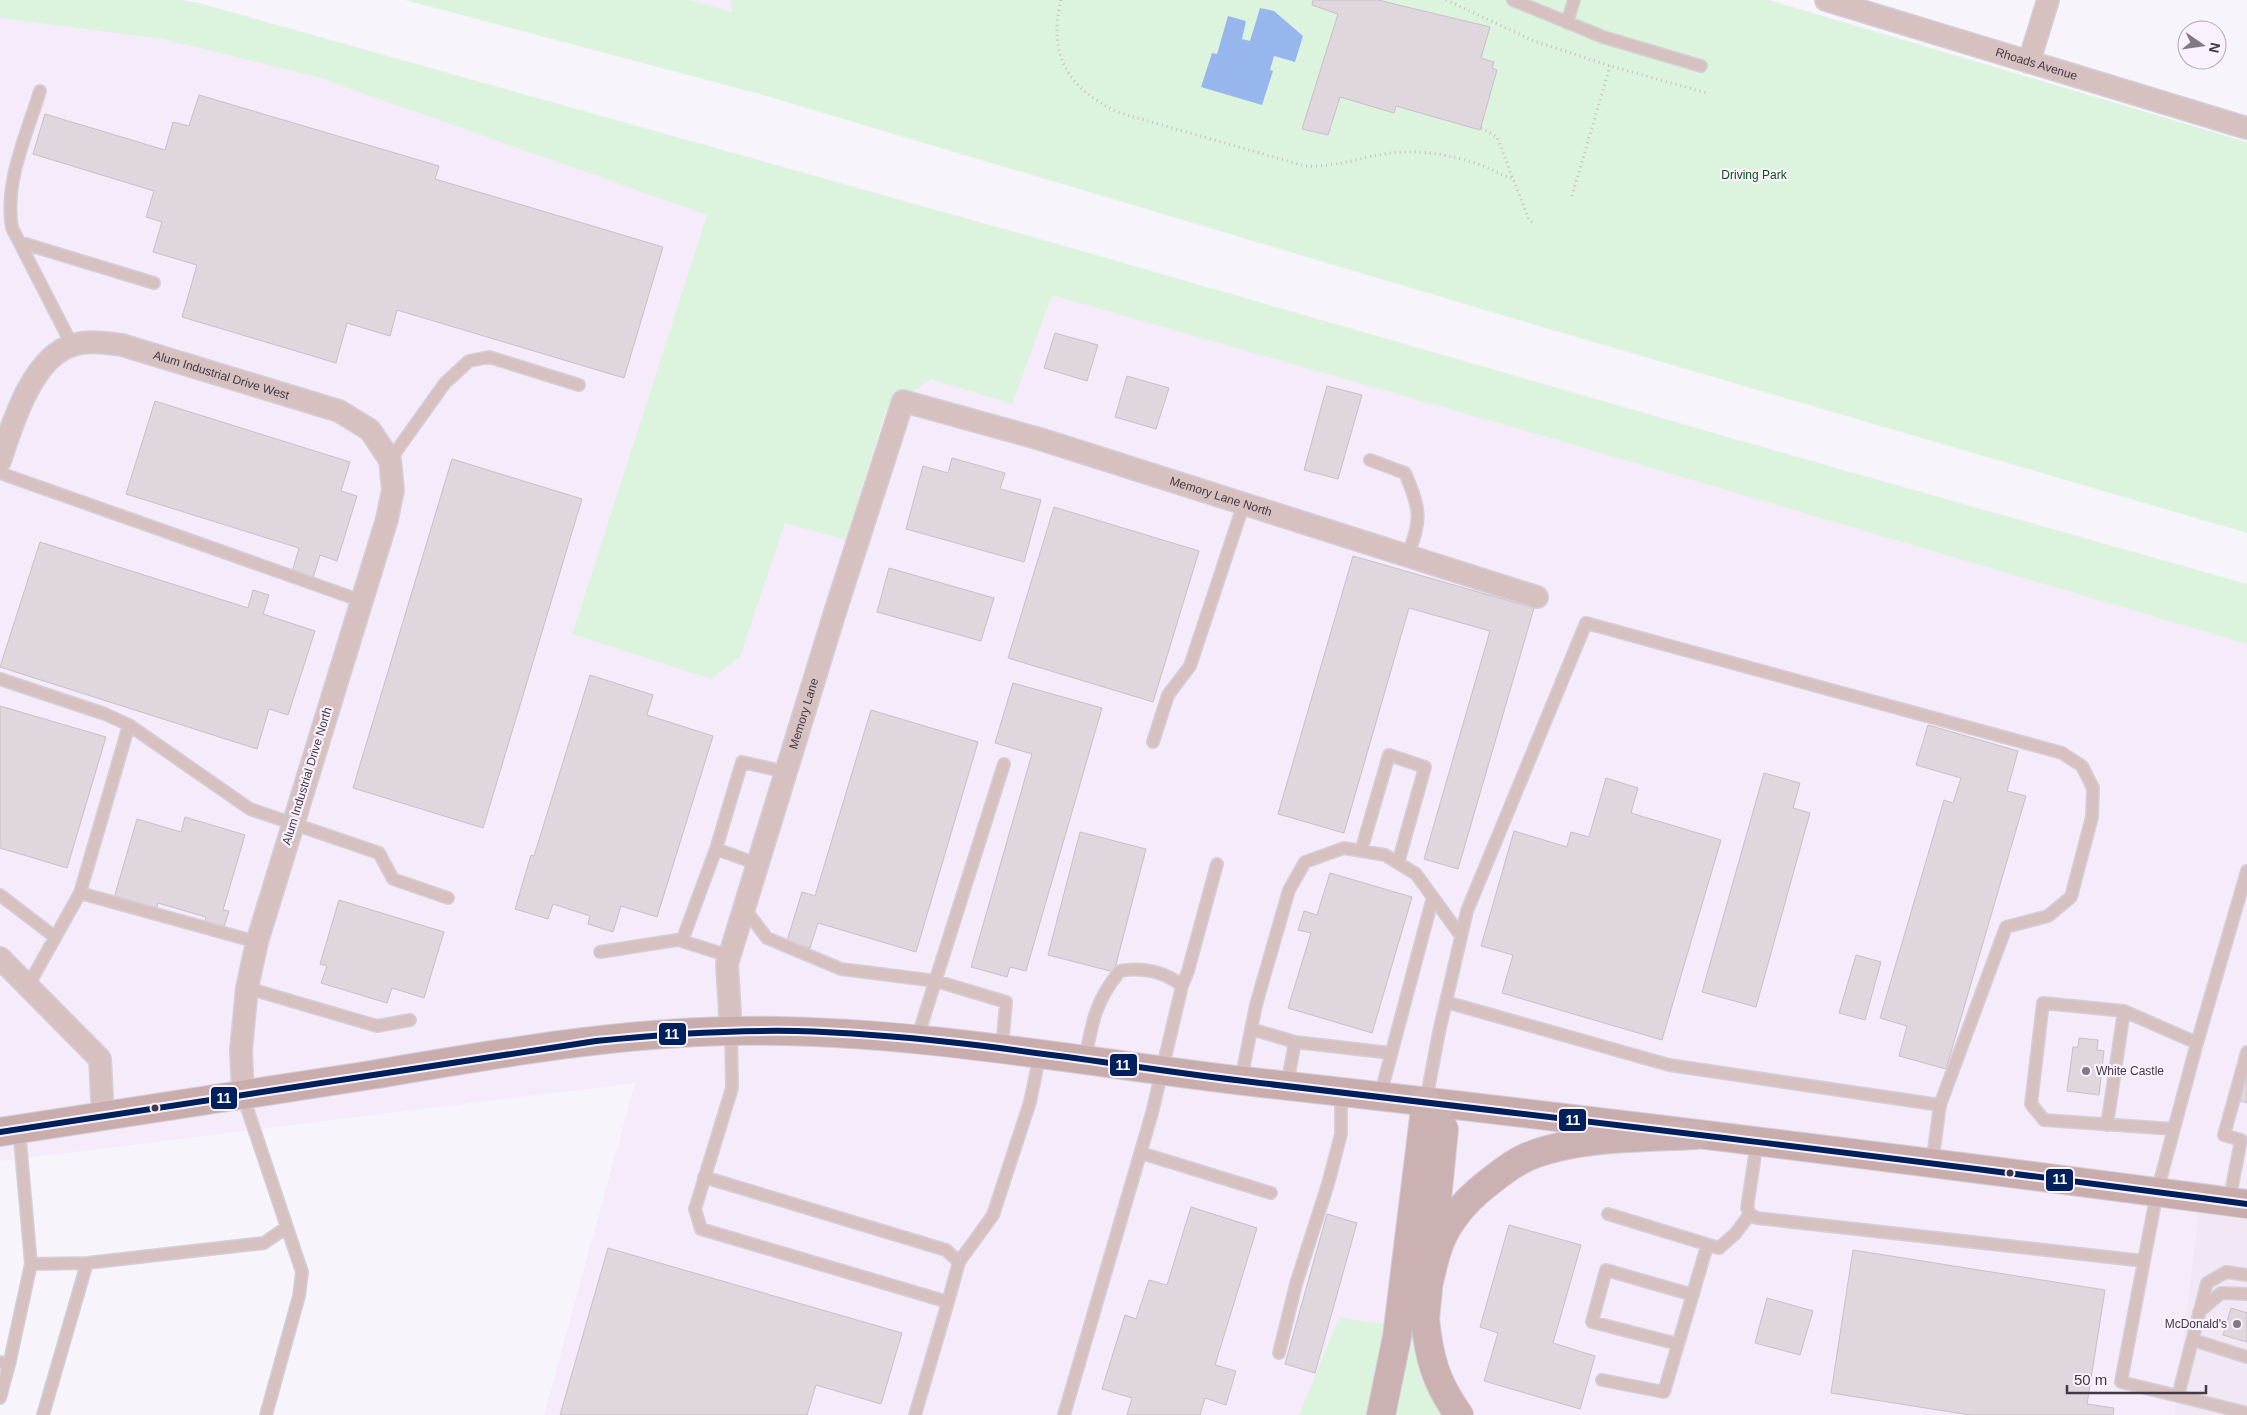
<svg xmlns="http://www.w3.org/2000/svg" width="2247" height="1415" font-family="Helvetica,sans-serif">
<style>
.commercial{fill:#f2e7f4}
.built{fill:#f5ebfa}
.green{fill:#dcf3dd}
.water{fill:#97b6ee}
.building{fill:#e0d7de;stroke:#c8bfc6}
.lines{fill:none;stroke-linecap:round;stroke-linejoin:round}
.lane-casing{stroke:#d3cfd6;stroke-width:14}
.street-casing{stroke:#d3cfd6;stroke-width:24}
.primary-casing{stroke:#d3cfd6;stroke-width:30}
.highway-casing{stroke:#d3cfd6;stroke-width:30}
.path{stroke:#c9bcbd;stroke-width:3;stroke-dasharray:1 4;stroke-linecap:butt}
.lane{stroke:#d6c1c0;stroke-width:11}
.street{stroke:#d6c1c0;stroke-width:21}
.primary{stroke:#c9adad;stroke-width:28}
.highway{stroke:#cbb1b2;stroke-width:28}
.bus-1-casing{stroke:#f9f1fe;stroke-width:10}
.bus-1{stroke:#00205b;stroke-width:6}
.poi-dot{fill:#817a85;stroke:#f9f1fe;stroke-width:2}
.bus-dot{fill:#413945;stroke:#f9f1fe;stroke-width:2}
.labels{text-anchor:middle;stroke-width:4.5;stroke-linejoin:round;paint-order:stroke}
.street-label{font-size:12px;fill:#413945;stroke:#f9f1fe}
.park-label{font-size:12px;fill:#065712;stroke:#f9f1fe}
.poi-label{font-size:12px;fill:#413945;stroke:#f9f1fe;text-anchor:start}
.line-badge{stroke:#f9f1fe;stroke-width:2}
.badge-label{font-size:14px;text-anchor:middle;font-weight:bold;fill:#fff}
</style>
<rect width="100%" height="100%" fill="#f8f4fb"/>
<path class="commercial" d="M 2200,1199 L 2247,1206 L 2247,1415 L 2174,1415 Z"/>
<path class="built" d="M 691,0 L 753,0 L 748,16 Z
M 0,18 L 162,39 L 314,76 L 707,215 L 572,633 L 710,679 L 740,657 L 785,523 L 846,539 L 886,410 L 931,379 L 1012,403 L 1052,294 L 1550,438 L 2247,644 L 2247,1206 L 2200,1199 L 2174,1415 L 1473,1415 L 1465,1406 L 1439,1334 L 1339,1317 L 1299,1415 L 544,1415 L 635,1083 L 0,1161 Z"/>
<path class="green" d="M 0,0 L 181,0 L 199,3 L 1061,245 L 1829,466 L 2247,584 L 2247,644 L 1550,438 L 1052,295 L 1012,404 L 931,379 L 886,410 L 846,540 L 785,523 L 740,657 L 711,679 L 572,634 L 707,215 L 314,76 L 162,39 L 0,18 Z
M 405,0 L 691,0 L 732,12 L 731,0 L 1769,0 L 2247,142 L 2247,533 L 1539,326 L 756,93 Z
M 1339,1317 L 1388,1325 L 1372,1415 L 1299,1415 Z
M 1411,1329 L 1417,1330 L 1448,1415 L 1394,1415 L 1404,1374 Z"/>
<path class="water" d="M 1260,8 L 1274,11 L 1303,36 L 1295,62 L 1274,56 L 1270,70 L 1273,71 L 1262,105 L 1201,87 L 1212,53 L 1217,54 L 1228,16 L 1246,21 L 1242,39 L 1250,41 Z"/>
<path class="building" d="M 1313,0 L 1378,0 L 1490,27 L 1481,58 L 1494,62 L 1492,68 L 1497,70 L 1480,130 L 1396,106 L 1394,113 L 1340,97 L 1328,135 L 1302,129 L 1338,14 L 1312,5 Z
M 199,95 L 439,166 L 435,179 L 663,247 L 624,378 L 397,310 L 390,336 L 347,323 L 336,363 L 182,317 L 197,265 L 153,252 L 162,222 L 146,217 L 154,191 L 33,154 L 45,114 L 165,150 L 173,122 L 189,126 Z
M 1055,333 L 1098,345 L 1087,381 L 1044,368 Z
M 1127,376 L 1169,388 L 1156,429 L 1115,417 Z
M 1327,386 L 1362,395 L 1338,479 L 1304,470 Z
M 155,401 L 350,462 L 341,491 L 357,496 L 337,561 L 320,555 L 313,578 L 292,572 L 299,548 L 126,494 Z
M 952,458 L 1005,473 L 1000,489 L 1041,500 L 1024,562 L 906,529 L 923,466 L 948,473 Z
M 452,459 L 582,499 L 483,828 L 353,788 Z
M 1054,507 L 1199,551 L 1153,702 L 1008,658 Z
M 40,542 L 248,608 L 253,590 L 269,595 L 263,614 L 315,631 L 288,715 L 269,709 L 257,749 L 0,667 Z
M 1353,556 L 1534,608 L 1458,869 L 1424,859 L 1490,631 L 1409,608 L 1344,833 L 1278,814 Z
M 889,568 L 994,598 L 981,641 L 877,612 Z
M 590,675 L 653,695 L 647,715 L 713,736 L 657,917 L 621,906 L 613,932 L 588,924 L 590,916 L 553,904 L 548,919 L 515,909 L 531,855 L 534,856 Z
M 1013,683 L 1102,708 L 1026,971 L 1010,967 L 1007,977 L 971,967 L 1032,754 L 995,743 Z
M 0,706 L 106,737 L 67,868 L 0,848 Z
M 871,710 L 978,742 L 916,952 L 818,923 L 810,948 L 787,941 L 802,892 L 815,896 Z
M 1928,725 L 2018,751 L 2007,791 L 2026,796 L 1946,1069 L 1899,1056 L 1907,1026 L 1880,1018 L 1944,800 L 1953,803 L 1961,778 L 1916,765 Z
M 1764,773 L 1800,783 L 1793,808 L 1810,813 L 1756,1007 L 1702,992 Z
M 1606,778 L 1638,788 L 1631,813 L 1721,840 L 1662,1040 L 1502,993 L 1513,955 L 1481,946 L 1514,831 L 1567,847 L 1571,832 L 1589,837 Z
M 185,817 L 245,835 L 223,910 L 229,911 L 223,930 L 204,925 L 206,917 L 158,903 L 156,910 L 114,898 L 137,819 L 181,832 Z
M 1080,832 L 1146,849 L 1114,972 L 1048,955 Z
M 1330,873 L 1412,897 L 1372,1033 L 1288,1008 L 1311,933 L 1298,930 L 1304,911 L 1317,915 Z
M 339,900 L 444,932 L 424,998 L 392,988 L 387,1003 L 321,983 L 327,966 L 320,964 Z
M 1856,955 L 1881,962 L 1865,1020 L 1839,1013 Z
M 2079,1038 L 2098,1040 L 2097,1050 L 2104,1051 L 2099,1095 L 2067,1091 L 2073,1047 L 2078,1047 Z
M 2247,1068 L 2247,1103 L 2237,1100 Z
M 1191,1207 L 1257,1228 L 1215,1365 L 1236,1371 L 1226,1405 L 1205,1398 L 1200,1415 L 1127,1415 L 1132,1398 L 1102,1389 L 1125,1315 L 1136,1319 L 1149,1280 L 1167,1285 Z
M 1327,1214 L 1357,1223 L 1315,1373 L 1285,1364 Z
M 1509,1225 L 1581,1245 L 1553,1343 L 1595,1356 L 1580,1409 L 1484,1381 L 1498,1333 L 1480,1327 Z
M 608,1248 L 902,1333 L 881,1404 L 816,1385 L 807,1415 L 560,1415 Z
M 1853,1250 L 2105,1290 L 2087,1404 L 2114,1408 L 2113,1415 L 1970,1415 L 1831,1393 Z
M 1767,1298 L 1813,1311 L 1800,1355 L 1755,1343 Z
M 2231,1308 L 2247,1313 L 2247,1342 L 2223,1335 Z"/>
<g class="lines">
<g class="lane-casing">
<path id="lane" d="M 1513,0 L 1603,37 L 1701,66
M 1567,23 L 1574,0
M 40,91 C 27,134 4,182 12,228 L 72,345
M 19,242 L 154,283
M 390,460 L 445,383 L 469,361 L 489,357 L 579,385
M 1370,460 L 1405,473 C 1421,511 1422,519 1407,557
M 0,473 L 362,601
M 0,679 L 105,714 L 129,725 L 250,809 L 379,853 L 393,879 L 448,898
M 1153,742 L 1168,695 L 1190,666 L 1244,503
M 716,849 L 758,864
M 1361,851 L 1389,755 L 1425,767 L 1398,863
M 2247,871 L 2197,1043 L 2157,1192 L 2121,1382 L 2247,1413
M 80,893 L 129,725
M 0,895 L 55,937
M 744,908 L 767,938 L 841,969 L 936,981 L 1006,1002 L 1002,1048
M 600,952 L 683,939
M 729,956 L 682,941 L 716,849 L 742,762 L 786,772
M 28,986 L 80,893 L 257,942
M 1182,986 L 1188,971 L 1217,864
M 247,988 L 377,1026 L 410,1020
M 1446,1002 L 1669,1065 L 1940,1105 L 1932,1164
M 1251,1029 L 1295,1042 L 1287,1085
M 731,1031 L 732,1088 L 695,1209 L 701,1229 L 948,1302 L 915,1415
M 917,1039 L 1004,764
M 1295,1042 L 1391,1053
M 1241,1080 L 1256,1005 L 1289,890 L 1305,862 L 1344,848 L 1385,855 L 1416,874 L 1461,936
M 243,1096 L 302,1272 L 299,1296 L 266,1415
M 1380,1096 L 1433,897
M 1426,1101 L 1439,1032 L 1467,911 L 1586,623 L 2062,753 L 2082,766 L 2093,788 L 2092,817 L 2071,897 L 2048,916 L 2006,927 L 1940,1105
M 2107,1125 L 2124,1011
M 19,1129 L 31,1264 L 87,1263 L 264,1243 L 287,1227
M 2174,1129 L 2044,1120 L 2031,1104 L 2043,1003 L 2124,1011 L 2197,1043
M 1757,1142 L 1747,1208 L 1750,1214 L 1757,1218 L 2144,1261
M 1141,1153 L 1271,1193
M 704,1177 L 946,1250 L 959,1262 L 948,1302
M 2229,1202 L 2241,1140 L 2224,1135 L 2247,1052
M 1608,1214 L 1719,1248 L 1735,1234 L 1750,1214
M 959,1262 L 993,1215 L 1030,1102 L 1040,1054
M 2199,1312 L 2221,1293 L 2247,1294
M 2193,1340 L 2247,1357
M 1678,1344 L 1592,1322 L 1606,1270 L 1693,1295
M 1279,1353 L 1296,1284 L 1328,1184 L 1341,1134 L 1341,1092
M 0,1362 L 9,1365 L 31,1264
M 1602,1380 L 1664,1392 L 1707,1246
M 2178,1396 L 2207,1283 L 2226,1272 L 2247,1275
M 0,1398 L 9,1365
M 43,1415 L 87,1263
M 1064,1415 L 1152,1113 L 1182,986 C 1165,971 1141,967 1120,971 C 1095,1001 1092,1023 1085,1060"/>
</g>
<g class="street-casing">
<g id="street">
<path id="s1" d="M 1826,0 L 2247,128"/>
<path d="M 2029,62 L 2048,0"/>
<path id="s2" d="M 0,461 C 12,425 32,357 73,345 C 89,340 106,343 122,345 L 339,411 L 370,430 L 390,460 L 393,490 L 387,519 L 257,942 L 247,988 L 241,1050 L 243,1096"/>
<path d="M 0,958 L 100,1059 L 103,1117"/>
<path id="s3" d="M 731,1031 L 727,964 L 835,612 L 903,401 L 1040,439 L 1537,597"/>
</g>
</g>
<g class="primary-casing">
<path id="primary" d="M 0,1132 C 124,1113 248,1095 371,1075 C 490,1055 611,1033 732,1031 C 907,1028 1080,1062 1253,1082 C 1585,1119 1916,1160 2247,1204"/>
</g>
<g class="highway-casing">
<path id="highway" d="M 1426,1101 L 1444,1129 L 1425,1319 C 1429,1358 1436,1383 1459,1415
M 1427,1291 C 1431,1274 1434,1256 1441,1240 C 1450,1219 1466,1201 1483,1187 C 1497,1176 1511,1164 1527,1157 C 1577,1136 1643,1138 1696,1135
M 1381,1415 L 1397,1337 L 1426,1101"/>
</g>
<path class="path" d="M 1061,0 C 1047,56 1069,90 1120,113 L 1305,166 C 1341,168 1369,153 1403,152 C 1431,151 1460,157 1486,167 C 1496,171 1503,177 1514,178
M 1446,0 L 1534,41 L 1610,66 L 1707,93
M 1481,128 L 1497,137 L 1529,220 L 1532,222
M 1572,196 L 1610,66"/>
<use href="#lane" class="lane"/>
<use href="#street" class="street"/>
<use href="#primary" class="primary"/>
<use href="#highway" class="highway"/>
<g class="bus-1-casing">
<path id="bus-1" d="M 0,1132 L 596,1041 C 663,1034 729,1030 796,1031 C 949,1035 1101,1064 1252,1082 C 1584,1121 1916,1160 2247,1204"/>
</g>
<use href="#bus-1" class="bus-1"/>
</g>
<g class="poi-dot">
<circle cx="2086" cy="1071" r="5"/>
<circle cx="2237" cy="1324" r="5"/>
</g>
<g class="bus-dot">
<circle cx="155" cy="1108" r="4.5"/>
<circle cx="2010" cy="1173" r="4.5"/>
</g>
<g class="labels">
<g class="street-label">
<text dy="4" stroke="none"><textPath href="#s1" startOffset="220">Rhoads Avenue</textPath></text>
<text dy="4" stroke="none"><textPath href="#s2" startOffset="295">Alum Industrial Drive West</textPath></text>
<text dy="4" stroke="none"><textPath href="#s3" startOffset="989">Memory Lane North</textPath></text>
<text dy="4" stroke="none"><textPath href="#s3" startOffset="329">Memory Lane</textPath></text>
<text transform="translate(307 776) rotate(-73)" y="4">Alum Industrial Drive North</text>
</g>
<g class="park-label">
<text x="1754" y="179">Driving Park</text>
</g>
<g class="poi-label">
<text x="2096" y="1075">White Castle</text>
<text x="2227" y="1328" text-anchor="end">McDonald's</text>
</g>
</g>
<g class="line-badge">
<rect x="658" y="1022" width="29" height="24" rx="5" fill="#00205b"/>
<rect x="1109" y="1053" width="29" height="24" rx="5" fill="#00205b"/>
<rect x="210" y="1086" width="28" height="24" rx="5" fill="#00205b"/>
<rect x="1558" y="1108" width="29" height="24" rx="5" fill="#00205b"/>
<rect x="2045" y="1168" width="29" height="24" rx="5" fill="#00205b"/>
</g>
<g class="badge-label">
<text x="672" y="1039">11</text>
<text x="1123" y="1070">11</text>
<text x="224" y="1103">11</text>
<text x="1573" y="1125">11</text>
<text x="2060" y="1184">11</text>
</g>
<g transform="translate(2202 45) rotate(103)"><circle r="24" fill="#f9f1fe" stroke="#afa7b4"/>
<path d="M0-4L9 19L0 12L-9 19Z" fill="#817a85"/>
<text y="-8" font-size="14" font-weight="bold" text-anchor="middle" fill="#413945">N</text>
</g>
<path d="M2067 1385v8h139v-8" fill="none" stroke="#413945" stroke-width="2.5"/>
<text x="2074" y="1385" font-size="15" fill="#413945" stroke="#f9f1fe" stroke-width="4" paint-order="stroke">50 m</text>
</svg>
